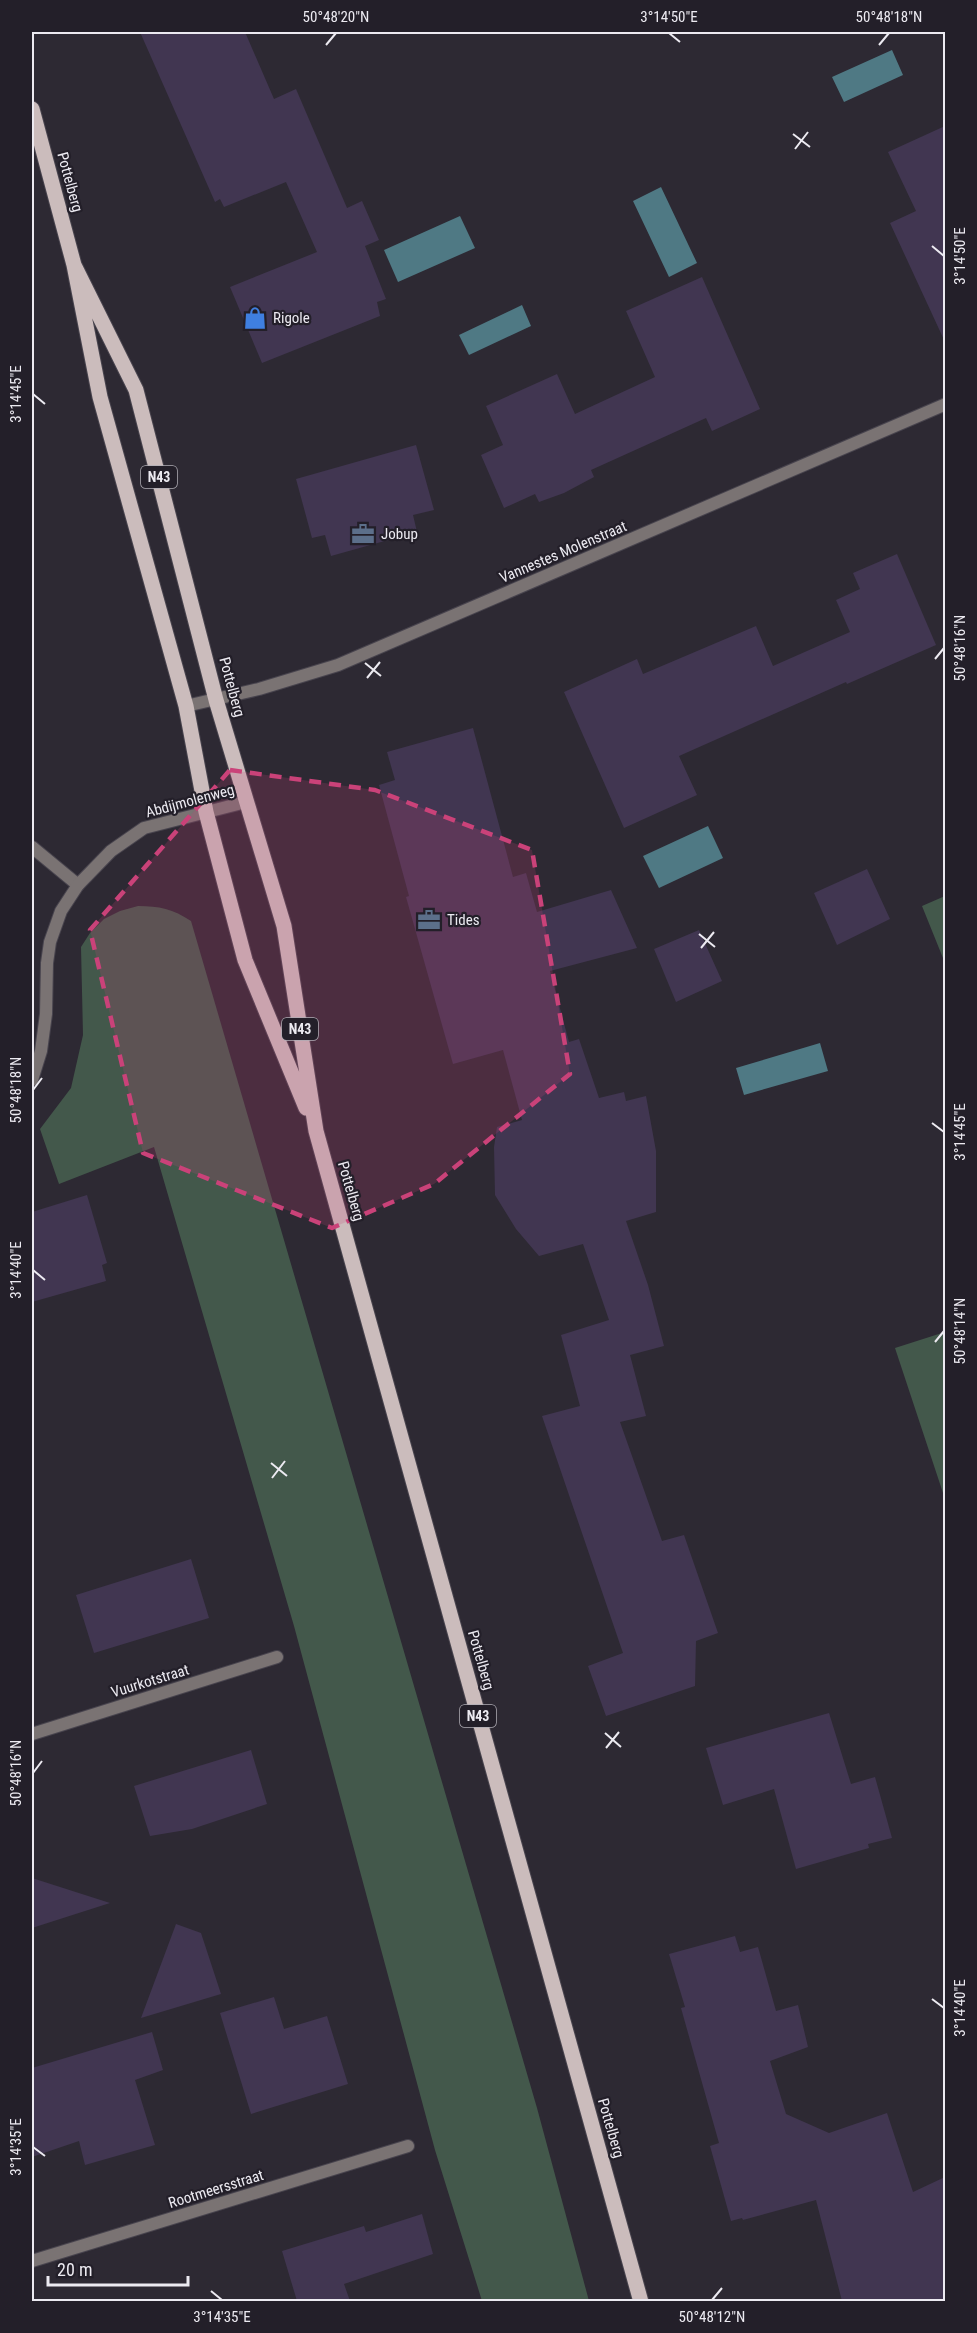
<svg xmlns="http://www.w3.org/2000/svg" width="977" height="2333" font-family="'Roboto Condensed',sans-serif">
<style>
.green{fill:#43584b}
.water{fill:#4f7984}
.building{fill:#413651}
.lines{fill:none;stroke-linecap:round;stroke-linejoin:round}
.service-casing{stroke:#48444e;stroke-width:14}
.minor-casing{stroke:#48444e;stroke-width:14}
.primary-casing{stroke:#48444e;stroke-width:17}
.service{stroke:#7a7373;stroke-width:12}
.minor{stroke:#7a7373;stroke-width:12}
.primary{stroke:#cbbcbc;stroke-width:15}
.marked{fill:#ca4279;fill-opacity:0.2;stroke:#ca4279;stroke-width:4.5;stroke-dasharray:12 8;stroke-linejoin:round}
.ticks{fill:none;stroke:#eceaf1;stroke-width:2}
.labels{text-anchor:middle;stroke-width:4.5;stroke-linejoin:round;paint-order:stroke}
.shield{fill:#231f29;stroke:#b0adb5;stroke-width:1.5}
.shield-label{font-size:14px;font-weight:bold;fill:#eceaf1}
.street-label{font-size:15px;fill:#eceaf1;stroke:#231f29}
.poi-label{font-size:15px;fill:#eceaf1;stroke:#231f29;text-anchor:start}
.neatline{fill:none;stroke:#eceaf1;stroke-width:2}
.ticks-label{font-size:15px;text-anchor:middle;fill:#eceaf1}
</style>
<rect width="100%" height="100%" fill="#2d2933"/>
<path class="green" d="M 945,896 L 945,963 L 922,906 Z
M 138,906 C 159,906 173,909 191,921 L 537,2108 L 589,2301 L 482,2301 L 435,2150 L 294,1626 L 154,1147 L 59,1184 L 40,1129 L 71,1088 L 83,1035 L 81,947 L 90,933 L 104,919 L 120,911 Z
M 945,1332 L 946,1332 L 945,1499 L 895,1348 Z"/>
<path class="water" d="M 892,50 L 903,75 L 844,102 L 832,77 Z
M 661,187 L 697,263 L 669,277 L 633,201 Z
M 460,216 L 475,248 L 398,282 L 384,250 Z
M 522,305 L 531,326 L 469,355 L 459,335 Z
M 708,826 L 723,858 L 659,888 L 643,856 Z
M 820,1043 L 828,1071 L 744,1095 L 736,1068 Z"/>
<path class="building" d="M 140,32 L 245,32 L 274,99 L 296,89 L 347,208 L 362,201 L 379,240 L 365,246 L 386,299 L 377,302 L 380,316 L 262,363 L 230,287 L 317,252 L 286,182 L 224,207 L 220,199 L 215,202 Z
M 945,126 L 945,342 L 890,223 L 916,211 L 888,152 Z
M 702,277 L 760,409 L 712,431 L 706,418 L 591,470 L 594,477 L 564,493 L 539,502 L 535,494 L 504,508 L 481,455 L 503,445 L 486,406 L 557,374 L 575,414 L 655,377 L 626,311 Z
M 416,445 L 434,510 L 413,515 L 417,532 L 331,556 L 325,535 L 312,538 L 296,479 Z
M 897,554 L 936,645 L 847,684 L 846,682 L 679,756 L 697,795 L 624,828 L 564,692 L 637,659 L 643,674 L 756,626 L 773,666 L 850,632 L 836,600 L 860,589 L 853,573 Z
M 473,728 L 513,877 L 526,873 L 537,912 L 611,890 L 637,948 L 550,971 L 569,1042 L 579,1039 L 599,1098 L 624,1092 L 626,1101 L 646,1096 L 656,1151 L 656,1212 L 626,1221 L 648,1285 L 664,1346 L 630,1355 L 646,1416 L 620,1422 L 662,1541 L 684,1535 L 718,1633 L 696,1641 L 695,1686 L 606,1716 L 588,1666 L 623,1653 L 542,1416 L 580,1406 L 561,1335 L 609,1320 L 583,1244 L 539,1256 L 516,1229 L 495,1195 L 494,1147 L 497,1127 L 522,1120 L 503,1050 L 453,1064 L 406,897 L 409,896 L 379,785 L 395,780 L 387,752 Z
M 867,869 L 890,919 L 837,945 L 814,893 Z
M 699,930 L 722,981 L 676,1002 L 654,949 Z
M 87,1195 L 107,1263 L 102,1265 L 106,1281 L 32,1302 L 32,1212 Z
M 191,1559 L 209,1618 L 94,1653 L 76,1595 Z
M 829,1713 L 851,1784 L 875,1777 L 892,1838 L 868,1844 L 869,1848 L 796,1869 L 774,1789 L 723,1805 L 706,1748 Z
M 251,1750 L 267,1804 L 192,1829 L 150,1836 L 134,1786 Z
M 32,1878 L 110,1903 L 32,1928 Z
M 176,1924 L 201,1933 L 221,1994 L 141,2018 Z
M 735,1936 L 740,1952 L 758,1947 L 776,2011 L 798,2005 L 808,2047 L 770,2061 L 786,2114 L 829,2133 L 887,2113 L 913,2192 L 945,2177 L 945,2301 L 842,2301 L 816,2200 L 743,2220 L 742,2218 L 731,2221 L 710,2146 L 719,2143 L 681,2008 L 685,2007 L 669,1954 Z
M 274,1997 L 284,2029 L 327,2016 L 348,2084 L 251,2114 L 220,2013 Z
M 152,2032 L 163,2070 L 135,2080 L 155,2145 L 85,2165 L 79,2141 L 32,2157 L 32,2068 Z
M 422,2214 L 433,2254 L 344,2284 L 350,2301 L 297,2301 L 282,2251 L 364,2226 L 366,2232 Z"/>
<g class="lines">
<g class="service-casing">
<path id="service" d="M 32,847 L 78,885"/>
</g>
<g class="minor-casing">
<path id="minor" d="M 186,706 L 259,689 L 338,665 L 946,404
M 32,1080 L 41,1051 L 46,1014 L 47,963 L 50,942 L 61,911 L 78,885 L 111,851 L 144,828 L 246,802
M 32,1734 L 277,1657
M 32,2261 L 408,2146"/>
</g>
<g class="primary-casing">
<path id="primary" d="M 32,109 L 74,265 L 100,397 L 186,706 L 206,812 L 245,960 L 306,1108
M 74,265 L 136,390 L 216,700 L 284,926 L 316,1131 L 641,2302"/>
</g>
<use href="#service" class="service"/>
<use href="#minor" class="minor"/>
<use href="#primary" class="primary"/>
</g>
<path class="marked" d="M 230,770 L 375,790 L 532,850 L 570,1074 L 434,1184 L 332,1228 L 143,1153 L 90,930 Z"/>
<path class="ticks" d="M 669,33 L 680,42M 326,45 L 336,33M 879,45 L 889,33M 793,134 L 810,147M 795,149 L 808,132M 932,246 L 944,256M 33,394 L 45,404M 935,659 L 944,648M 365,663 L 381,676M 367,678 L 380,662M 699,934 L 715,947M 701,948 L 714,932M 33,1090 L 42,1078M 932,1123 L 944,1132M 33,1270 L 45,1280M 935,1342 L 944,1331M 271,1463 L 287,1476M 272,1478 L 285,1461M 605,1733 L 621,1747M 606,1748 L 619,1732M 33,1773 L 42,1761M 932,1999 L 944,2008M 33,2147 L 45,2156M 211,2291 L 222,2300M 712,2300 L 722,2288"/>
<defs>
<g id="shop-bare" transform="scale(1.8)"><path d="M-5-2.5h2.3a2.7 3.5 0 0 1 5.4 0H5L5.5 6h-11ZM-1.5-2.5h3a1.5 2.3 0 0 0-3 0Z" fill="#3f7fe0" stroke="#231f29" stroke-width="2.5" paint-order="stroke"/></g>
<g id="office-bare" transform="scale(1.8)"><path d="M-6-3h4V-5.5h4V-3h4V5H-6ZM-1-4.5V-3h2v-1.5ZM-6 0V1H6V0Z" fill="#5c6f8a" stroke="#231f29" stroke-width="2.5" paint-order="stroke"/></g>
</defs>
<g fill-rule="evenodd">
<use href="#shop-bare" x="255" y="318"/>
<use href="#office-bare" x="363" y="534"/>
<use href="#office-bare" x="429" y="920"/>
</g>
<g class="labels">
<g class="shield">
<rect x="141" y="466" width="36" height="22" rx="4.5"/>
<rect x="282" y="1018" width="36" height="22" rx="4.5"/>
<rect x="460" y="1705" width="36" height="22" rx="4.5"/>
</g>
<g class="shield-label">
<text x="159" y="482">N43</text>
<text x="300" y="1034">N43</text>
<text x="478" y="1721">N43</text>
</g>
<g class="street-label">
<text transform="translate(70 182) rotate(75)" y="5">Pottelberg</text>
<text transform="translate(563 552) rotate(-23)" y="5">Vannestes Molenstraat</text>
<text transform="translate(232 687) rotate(75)" y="5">Pottelberg</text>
<text transform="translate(190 801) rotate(-15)" y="5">Abdijmolenweg</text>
<text transform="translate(351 1191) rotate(74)" y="5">Pottelberg</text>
<text transform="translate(481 1660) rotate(74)" y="5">Pottelberg</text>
<text transform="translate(150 1681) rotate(-17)" y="5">Vuurkotstraat</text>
<text transform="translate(611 2128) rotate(74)" y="5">Pottelberg</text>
<text transform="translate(216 2189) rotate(-17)" y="5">Rootmeersstraat</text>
</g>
<g class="poi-label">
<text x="273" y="323">Rigole</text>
<text x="381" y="539">Jobup</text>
<text x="447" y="925">Tides</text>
</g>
</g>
<rect width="977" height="2333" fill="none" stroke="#231f29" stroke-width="66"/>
<path d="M48 2276v9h140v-9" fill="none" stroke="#eceaf1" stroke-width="3"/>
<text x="57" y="2276" font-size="18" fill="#eceaf1" stroke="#231f29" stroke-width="4.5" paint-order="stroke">20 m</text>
<rect x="33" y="33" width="911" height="2267" class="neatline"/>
<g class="ticks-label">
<text x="336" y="22">50°48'20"N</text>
<text x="669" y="22">3°14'50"E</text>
<text x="889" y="22">50°48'18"N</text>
<text transform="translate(960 256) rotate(-90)" y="5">3°14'50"E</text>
<text transform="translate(16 394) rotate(-90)" y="5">3°14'45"E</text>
<text transform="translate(960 648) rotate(-90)" y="5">50°48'16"N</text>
<text transform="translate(16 1090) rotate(-90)" y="5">50°48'18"N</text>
<text transform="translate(960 1132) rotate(-90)" y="5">3°14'45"E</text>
<text transform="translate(16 1270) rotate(-90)" y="5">3°14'40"E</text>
<text transform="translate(960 1331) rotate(-90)" y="5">50°48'14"N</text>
<text transform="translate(16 1773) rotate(-90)" y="5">50°48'16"N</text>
<text transform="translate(960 2008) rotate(-90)" y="5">3°14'40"E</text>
<text transform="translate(16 2147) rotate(-90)" y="5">3°14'35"E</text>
<text x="222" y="2322">3°14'35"E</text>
<text x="712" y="2322">50°48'12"N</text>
</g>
</svg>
